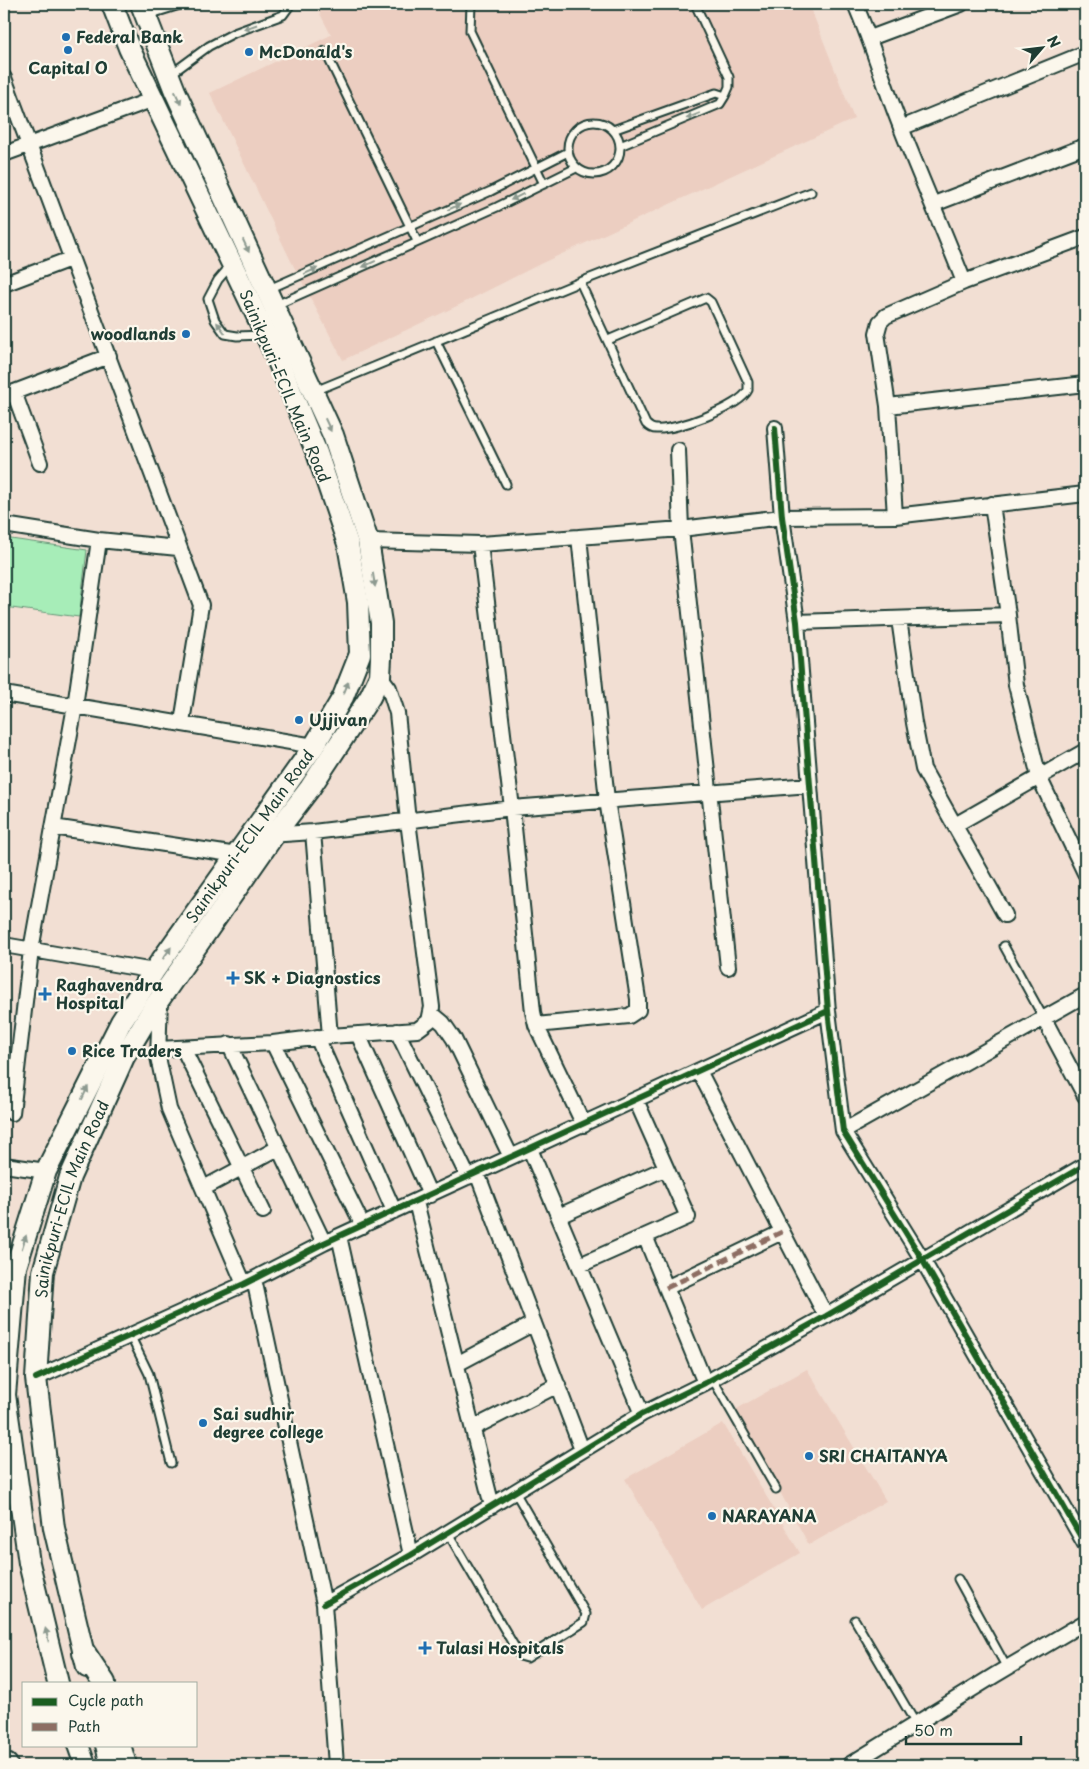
<svg xmlns="http://www.w3.org/2000/svg" width="1089" height="1769" font-family="'Playpen Sans',sans-serif">
<style>
.built{fill:#eccec1}
.green{fill:#a7edb8;stroke:#639576}
.lines{fill:none;stroke-linecap:round;stroke-linejoin:round}
.service-casing{stroke:#1f3d34;stroke-width:11}
.minor-casing{stroke:#1f3d34;stroke-width:18}
.secondary-casing{stroke:#1f3d34;stroke-width:24}
.primary-casing{stroke:#1f3d34;stroke-width:26}
.service{stroke:#fbf7ec;stroke-width:7}
.minor{stroke:#fbf7ec;stroke-width:14}
.secondary{stroke:#fbf7ec;stroke-width:20}
.primary{stroke:#fbf7ec;stroke-width:22}
.quiet{stroke:#8d6e63;stroke-width:5;stroke-dasharray:10 5;stroke-linecap:butt}
.cycleway-casing{stroke:#fbf7ec;stroke-width:9}
.cycleway{stroke:#1b5e20;stroke-width:6}
.oneway{fill:#8d9a90}
.poi-dot{fill:#1f6fb2;stroke:#fbf7ec;stroke-width:2}
.labels{text-anchor:middle;stroke-width:4.5;stroke-linejoin:round;paint-order:stroke}
.poi-label{font-size:16px;font-weight:bold;fill:#1f3d34;stroke:#fbf7ec;text-anchor:start}
.street-label{font-size:16px;fill:#1f3d34;stroke:#fbf7ec}
</style>
<rect width="100%" height="100%" fill="#f2dfd3"/>
<filter id="ink" filterUnits="userSpaceOnUse"><feTurbulence type="fractalNoise" baseFrequency=".02" numOctaves="2"/><feDisplacementMap in="SourceGraphic" scale="10" xChannelSelector="R" yChannelSelector="G"/><feConvolveMatrix kernelMatrix="1 2 1 2 8 2 1 2 1" color-interpolation-filters="sRGB"/></filter>
<g filter="url(#ink)">
<path class="built" d="M 315,4 L 809,4 L 854,119 L 540,264 L 459,305 L 343,360 L 290,259 L 210,93 L 331,35 Z
M 807,1369 L 886,1501 L 809,1545 L 735,1410 Z
M 723,1423 L 800,1553 L 702,1610 L 625,1479 Z"/>
<path class="green" d="M 4,538 L 87,550 L 79,617 L 4,607 Z"/>
<g class="lines">
<g class="service-casing">
<path id="service" d="M 471,4 L 470,31 L 544,184
M 695,4 L 729,77 L 729,87 L 725,96
M 148,15 L 183,4
M 325,51 L 417,241
M 171,74 L 209,46 L 234,33 L 283,15 L 291,4
M568 148a26 26 0 1 1 52 0a26 26 0 1 1-52 0Z
M 613,130 L 716,93 L 725,96 L 720,104 L 620,146
M 231,265 L 218,280 L 208,299 L 215,320 L 225,334 L 237,336 L 263,335
M 580,282 L 646,424 C 649,427 652,429 656,429 C 675,431 740,407 748,390 L 748,382 L 711,302 L 706,298 L 608,340
M 269,289 L 491,191 L 568,152
M 274,306 L 497,207 L 576,168
M 436,341 L 506,484
M 315,391 L 580,282 L 811,192
M 1004,946 L 1043,1017
M 130,1335 L 149,1374 L 171,1463
M 712,1378 L 776,1489
M 448,1533 L 520,1656 L 527,1658 L 584,1622 L 586,1614 L 515,1492
M 958,1579 L 1007,1668
M 855,1620 L 916,1724"/>
</g>
<g class="minor-casing">
<path id="minor" d="M 855,4 C 873,45 885,88 902,130 C 922,181 944,231 964,282 L 886,316 L 880,322 L 877,333 L 888,406 L 895,516
M 870,38 L 961,4
M 4,78 L 201,605 L 182,722
M 901,128 L 1085,53
M 4,154 L 154,99
M 934,204 L 1085,146
M 964,282 L 1085,237
M 4,284 L 70,259
M 14,392 L 40,463
M 4,396 L 109,356
M 888,406 L 1085,384
M 775,428 L 782,517 L 797,622 L 828,1011 L 843,1131 L 922,1259 L 1085,1544
M 678,450 L 681,529 L 728,967
M 4,525 L 99,540 L 178,548
M 368,541 L 480,544 L 579,537 L 681,529 L 782,517 L 895,516 L 1085,494
M 480,544 L 512,808 L 533,1012 L 536,1025 L 584,1125
M 1008,615 L 1016,685 L 1039,777 L 1085,873
M 899,619 L 914,723 L 923,769 L 1005,915
M 797,622 L 1008,615 L 992,504
M 4,694 L 314,746
M 955,825 L 1085,751
M 53,827 L 237,855
M 270,835 L 313,832 L 512,808 L 810,785
M 4,945 L 154,971
M 160,999 L 158,1057 L 169,1109 L 244,1284
M 431,1013 L 443,1023 L 454,1039 L 511,1157
M 1043,1017 L 1085,1096
M 536,1025 L 629,1016 L 638,1010 L 638,999 L 607,800 L 579,537
M 397,1031 L 468,1177
M 358,1034 L 430,1195
M 330,1036 L 417,1030 L 429,1021 L 432,1007 L 408,821 L 397,713 L 389,688 L 380,676
M 317,1037 L 394,1211
M 273,1043 L 363,1226
M 229,1044 L 324,1243
M 183,1048 L 263,1211
M 158,1049 L 273,1043 L 330,1036 L 313,832
M 699,1071 L 826,1316
M 12,1113 L 31,950 L 75,706 L 99,540
M 843,1131 L 1085,995
M 530,1149 L 642,1414
M 4,1165 L 46,1171
M 477,1173 L 582,1450
M 204,1188 L 278,1148
M 416,1202 L 492,1506
M 559,1216 L 666,1168
M 339,1236 L 411,1555
M 645,1236 L 705,1383
M 580,1265 L 688,1217 L 636,1100
M 254,1279 L 324,1604 L 336,1765
M 666,1288 L 782,1232
M 457,1364 L 534,1323
M 36,1378 L 244,1284 L 324,1243 L 828,1011
M 473,1428 L 558,1385
M 324,1604 L 411,1555 L 642,1414 L 705,1383 L 826,1316 L 1085,1165
M 849,1765 L 995,1675 L 1085,1622"/>
</g>
<g class="secondary-casing">
<g id="secondary">
<path id="s1" d="M 87,1667 L 54,1528 L 36,1378 L 43,1272 L 70,1177 L 124,1057 L 152,1010 L 274,835 L 310,788 L 370,697 L 380,676 L 381,658 L 381,623 L 368,541 L 333,435 L 175,91 L 141,4"/>
<path id="s2" d="M 58,1683 L 29,1563 L 5,1395 L 16,1267 L 46,1171 L 121,1022 L 154,971 L 314,746 L 343,697 L 360,654 L 358,602 L 348,544 L 317,453 L 275,354 L 129,48 L 112,4"/>
<path d="M 78,1745 L 85,1765"/>
<path d="M 106,1745 L 111,1765"/>
</g>
</g>
<g class="primary-casing">
<path id="primary" d="M 84,1653 L 104,1683
M 119,1745 L 125,1765
M 4,1764 L 6,1765"/>
</g>
<use href="#service" class="service"/>
<use href="#minor" class="minor"/>
<use href="#secondary" class="secondary"/>
<use href="#primary" class="primary"/>
<path class="quiet" d="M 666,1288 L 782,1232"/>
<g class="cycleway-casing">
<path id="cycleway" d="M 775,428 L 782,517 L 797,622 L 828,1011 L 843,1131 L 922,1259 L 1085,1544
M 36,1378 L 244,1284 L 324,1243 L 828,1011
M 324,1604 L 411,1555 L 642,1414 L 705,1383 L 826,1316 L 1085,1165"/>
</g>
<use href="#cycleway" class="cycleway"/>
</g>
<defs><path id="oneway-solid" d="M-6-.8H1V-3.2L6.5 0L1 3.2V.8H-6Z" transform="scale(1.25)"/></defs>
<g class="oneway">
<use href="#oneway-solid" transform="translate(250 27) rotate(161)"/>
<use href="#oneway-solid" transform="translate(178 98) rotate(65)"/>
<use href="#oneway-solid" transform="translate(693 116) rotate(158)"/>
<use href="#oneway-solid" transform="translate(517 197) rotate(154)"/>
<use href="#oneway-solid" transform="translate(454 207) rotate(-24)"/>
<use href="#oneway-solid" transform="translate(246 246) rotate(65)"/>
<use href="#oneway-solid" transform="translate(369 264) rotate(155)"/>
<use href="#oneway-solid" transform="translate(311 271) rotate(-24)"/>
<use href="#oneway-solid" transform="translate(221 328) rotate(-127)"/>
<use href="#oneway-solid" transform="translate(328 425) rotate(65)"/>
<use href="#oneway-solid" transform="translate(374 580) rotate(81)"/>
<use href="#oneway-solid" transform="translate(346 688) rotate(-68)"/>
<use href="#oneway-solid" transform="translate(167 953) rotate(-55)"/>
<use href="#oneway-solid" transform="translate(85 1093) rotate(-64)"/>
<use href="#oneway-solid" transform="translate(24 1242) rotate(-72)"/>
<use href="#oneway-solid" transform="translate(47 1635) rotate(-104)"/>
</g>
</g>
<g class="poi-dot">
<circle cx="66" cy="37" r="5"/>
<circle cx="68" cy="50" r="5"/>
<circle cx="249" cy="52" r="5"/>
<circle cx="186" cy="334" r="5"/>
<circle cx="299" cy="720" r="5"/>
<path d="M230.5 970.5h5v5h5v5h-5v5h-5v-5h-5v-5h5z"/>
<path d="M42.5 986.5h5v5h5v5h-5v5h-5v-5h-5v-5h5z"/>
<circle cx="72" cy="1051" r="5"/>
<circle cx="203" cy="1423" r="5"/>
<circle cx="809" cy="1456" r="5"/>
<circle cx="712" cy="1516" r="5"/>
<path d="M422.5 1640.5h5v5h5v5h-5v5h-5v-5h-5v-5h5z"/>
</g>
<g class="labels">
<g class="poi-label">
<text x="76" y="43">Federal Bank</text>
<text x="259" y="58">McDonald's</text>
<text x="68" y="74" text-anchor="middle">Capital O</text>
<text x="176" y="340" text-anchor="end">woodlands</text>
<text x="309" y="726">Ujjivan</text>
<text x="244" y="984">SK + Diagnostics</text>
<text x="56" y="991">Raghavendra<tspan x="56" dy="18">Hospital</tspan></text>
<text x="82" y="1057">Rice Traders</text>
<text x="213" y="1420">Sai sudhir<tspan x="213" dy="18">degree college</tspan></text>
<text x="819" y="1462">SRI CHAITANYA</text>
<text x="722" y="1522">NARAYANA</text>
<text x="436" y="1654">Tulasi Hospitals</text>
</g>
<g class="street-label">
<text transform="translate(285 386) rotate(67)" y="6">Sainikpuri-ECIL Main Road</text>
<text dy="6" stroke="none"><textPath href="#s2" startOffset="915">Sainikpuri-ECIL Main Road</textPath></text>
<text dy="6" stroke="none"><textPath href="#s1" startOffset="478">Sainikpuri-ECIL Main Road</textPath></text>
</g>
</g>
<rect width="1089" height="1769" fill="none" stroke="#fbf7ec" stroke-width="20"/>
<rect x="10" y="10" width="1069" height="1749" fill="none" stroke="#1f3d34" stroke-width="2" filter="url(#ink)"/>
<rect x="22" y="1682" width="175" height="65" fill="#fbf7ec" stroke="#a3ada2"/>
<rect x="32" y="1698" width="25" height="8" fill="#1b5e20" stroke="#a3ada2"/>
<text x="68" y="1706" font-size="15" fill="#1f3d34">Cycle path</text>
<rect x="32" y="1723" width="25" height="8" fill="#8d6e63" stroke="#a3ada2"/>
<text x="68" y="1732" font-size="15" fill="#1f3d34">Path</text>
<g transform="translate(1042 48) rotate(62)" stroke="#fbf7ec" stroke-width="4" paint-order="stroke">
<path d="M0-4L9 19L0 12L-9 19Z" fill="#1f3d34"/>
<text y="-8" font-size="14" font-weight="bold" text-anchor="middle" fill="#1f3d34">N</text>
</g>
<path d="M906 1736v8h115v-8" fill="none" stroke="#1f3d34" stroke-width="2.5"/>
<text x="914" y="1736" font-size="15" fill="#1f3d34" stroke="#fbf7ec" stroke-width="4" paint-order="stroke">50 m</text>
</svg>
